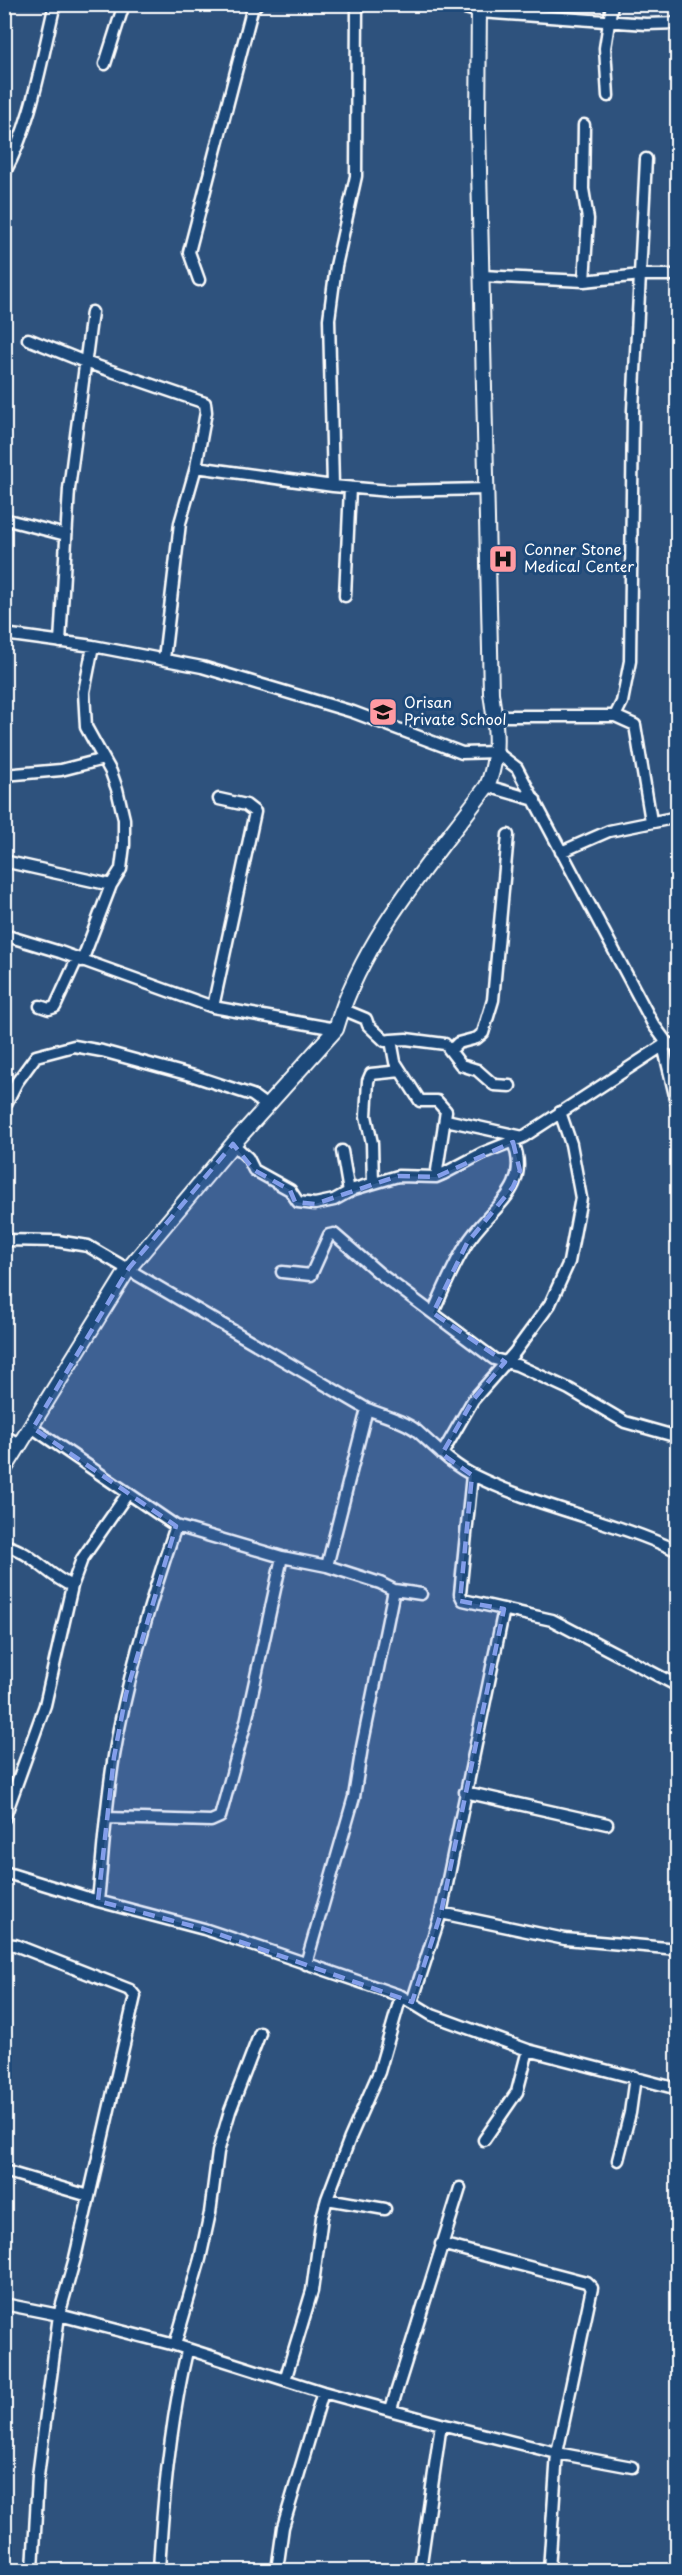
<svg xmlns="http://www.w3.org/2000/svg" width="682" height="2575" font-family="'Playpen Sans',sans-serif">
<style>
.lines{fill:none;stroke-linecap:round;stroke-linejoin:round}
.minor-casing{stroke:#fff;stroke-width:15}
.major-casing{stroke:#fff;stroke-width:18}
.minor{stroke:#1f4a7a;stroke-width:10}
.major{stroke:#1f4a7a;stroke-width:14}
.marked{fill:#839eea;fill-opacity:0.2;stroke:#839eea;stroke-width:4.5;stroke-dasharray:12 8;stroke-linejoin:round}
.labels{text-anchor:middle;stroke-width:6;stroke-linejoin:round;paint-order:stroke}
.poi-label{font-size:15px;fill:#fff;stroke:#1f4a7a;text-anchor:start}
</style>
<rect width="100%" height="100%" fill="#2e527d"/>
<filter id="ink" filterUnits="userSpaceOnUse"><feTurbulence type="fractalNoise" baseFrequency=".0167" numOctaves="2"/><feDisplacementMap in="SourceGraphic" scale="12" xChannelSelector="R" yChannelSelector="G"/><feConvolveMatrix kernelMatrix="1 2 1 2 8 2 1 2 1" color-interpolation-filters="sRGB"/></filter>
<g filter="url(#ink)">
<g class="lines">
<g class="minor-casing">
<path id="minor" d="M 449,4 L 480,12 L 646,24 L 678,23
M 105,64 L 124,4
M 608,96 L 605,48 L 612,4
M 584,125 L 583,189 L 588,219 L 584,281
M 4,174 C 32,123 41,61 55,4
M 482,276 L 584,281 L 641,275 L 678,275
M 199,280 L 189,252 L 252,10 L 257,4
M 28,339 L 85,362 L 205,403 L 206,412 L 196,467 L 180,523 L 164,659
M 196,467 L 333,486 L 390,491 L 487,489
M 333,486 L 329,319 L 336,266 L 356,176 L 357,4
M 4,519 L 66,535
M 345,596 L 350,488
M 4,634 L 93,646 L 202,667 L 353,712 L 462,753 L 496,752 L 517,768 L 653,1024 L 667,1043 L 678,1046
M 60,642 L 69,489 L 92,312
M 494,716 L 615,716 L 622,702 L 630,661 L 633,410 L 646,159
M 615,716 L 635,725 L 651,821
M 4,775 L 61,770 L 104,759
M 487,786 L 535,800
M 561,852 L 609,831 L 678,817
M 8,862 L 111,885
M 4,935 L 60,952 L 213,1007 L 336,1029
M 82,961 L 111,885 L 121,869 L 124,845 L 124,819 L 117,789 L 111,772 L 86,727 L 84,692 L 93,646
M 40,1006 L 49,1009 L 55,1007 L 77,959
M 213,1007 L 255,812 L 246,805 L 219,799
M 342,1009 L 366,1019 L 368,1025 L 385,1041 L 391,1040 L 395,1062 L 420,1101 L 437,1101 L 446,1111 L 436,1177
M 391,1040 L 406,1039 L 445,1044 L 461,1065 L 477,1070 L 494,1085 L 510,1086
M 663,1045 L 678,1108
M 451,1050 L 458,1043 L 477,1038 L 483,1033 L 493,1000 L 508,835
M 4,1108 L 17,1082 L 36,1056 L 74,1046 L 102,1051 L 194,1076 L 252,1095 L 267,1106
M 446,1120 L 523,1137
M 233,1144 L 248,1158 L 254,1170 L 290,1190 L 298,1202 L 315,1204 L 334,1200 L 354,1189 L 398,1176 L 436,1177 L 443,1174 L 483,1153 L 523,1137 L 667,1043
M 342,1151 L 349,1192
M 373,1183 L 372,1143 L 366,1116 L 368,1081 L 371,1074 L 401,1071
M 4,1240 L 57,1241 L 88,1246 L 367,1409 C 382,1415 405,1421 417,1431 C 435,1447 453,1466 475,1476 C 540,1508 612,1520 678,1551
M 282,1272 L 311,1275 L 329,1235 L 334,1234 L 379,1273 L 494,1359 L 517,1365 L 569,1389 L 625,1422 L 678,1437
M 433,1313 C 443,1290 453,1266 466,1245 C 488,1208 533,1191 513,1142
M 33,1428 L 176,1526 L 282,1557 L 327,1566 L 380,1583 L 394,1590 L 421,1594
M 4,1436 L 21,1445
M 442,1454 L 473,1400 L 515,1352 L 550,1304 L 569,1262 L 581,1198 L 571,1144 L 560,1112
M 472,1475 L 460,1594 L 463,1600 L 552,1620 L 678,1686
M 4,1545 C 33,1552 46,1575 72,1586
M 327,1566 L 367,1409
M 465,1792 L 607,1824
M 107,1818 L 211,1821 L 220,1817 L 246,1722 L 282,1557
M 4,1819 L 45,1705 L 72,1586 L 82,1559 L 128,1493
M 4,1872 L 98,1901 L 204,1929 L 267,1950 L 401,1996 L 432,2015 L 528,2050 L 678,2089
M 98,1901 C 103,1853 106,1803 114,1756 C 127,1678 150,1601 176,1526
M 441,1913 L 565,1939 L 678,1949
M 4,1944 L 15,1945 L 130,1990 L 135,1996 L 75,2258 L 59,2315 L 38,2476 L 33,2570
M 306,1964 L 354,1797 L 362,1747 L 394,1590
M 412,2002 L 441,1913 L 504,1609
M 484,2140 L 517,2092 L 528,2050
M 618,2160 L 630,2113 L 635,2077
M 4,2171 L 89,2196
M 327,2199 L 385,2209
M 441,2244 L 586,2282 L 592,2288 L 557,2453 L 549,2570
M 4,2304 L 59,2315 L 175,2345 L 323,2392 L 441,2424 L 557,2453 L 632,2467
M 175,2345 L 200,2259 L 210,2213 L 218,2152 L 230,2111 L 260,2033
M 285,2380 L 312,2291 L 322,2217 L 327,2199 L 350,2138 L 379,2072 L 401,1996
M 391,2409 L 460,2188
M 159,2570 C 163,2497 170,2423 187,2351
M 277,2570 L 283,2527 L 323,2392
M 420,2570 L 441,2424"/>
</g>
<g class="major-casing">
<path id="major" d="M 4,1470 L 129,1268 L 233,1144 L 336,1029 C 363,937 431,862 487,786 C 500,756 496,725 491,693 L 478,126 L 479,4"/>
</g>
<use href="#minor" class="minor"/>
<use href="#major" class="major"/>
</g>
</g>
<path class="marked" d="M 513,1142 L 520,1171 L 513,1187 L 467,1243 L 433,1313 L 505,1362 L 473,1400 L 442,1454 L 472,1475 L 460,1601 L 504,1609 L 441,1913 L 412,2002 L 204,1929 L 98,1901 L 114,1757 L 126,1694 L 176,1526 L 33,1428 L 129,1268 L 233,1144 L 254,1170 L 290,1190 L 295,1202 L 315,1204 L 398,1176 L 436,1177 Z"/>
<defs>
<g id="hospital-square" transform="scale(1.5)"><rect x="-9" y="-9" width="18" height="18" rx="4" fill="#ff9aa2" stroke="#1f4a7a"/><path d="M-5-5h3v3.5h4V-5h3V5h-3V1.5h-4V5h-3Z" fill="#111"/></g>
<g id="school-square" transform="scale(1.5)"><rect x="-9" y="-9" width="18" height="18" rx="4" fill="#ff9aa2" stroke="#1f4a7a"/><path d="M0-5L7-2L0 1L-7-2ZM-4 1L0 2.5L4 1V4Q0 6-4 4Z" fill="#111"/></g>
</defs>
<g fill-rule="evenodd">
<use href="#hospital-square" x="503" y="559"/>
<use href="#school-square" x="383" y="712"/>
</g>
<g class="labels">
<g class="poi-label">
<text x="524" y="555">Conner Stone<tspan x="524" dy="17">Medical Center</tspan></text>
<text x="404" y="708">Orisan<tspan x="404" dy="17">Private School</tspan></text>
</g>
</g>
<rect width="682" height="2575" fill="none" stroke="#1f4a7a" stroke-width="24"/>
<rect x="12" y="12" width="658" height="2551" fill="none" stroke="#fff" stroke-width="2" filter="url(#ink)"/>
</svg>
